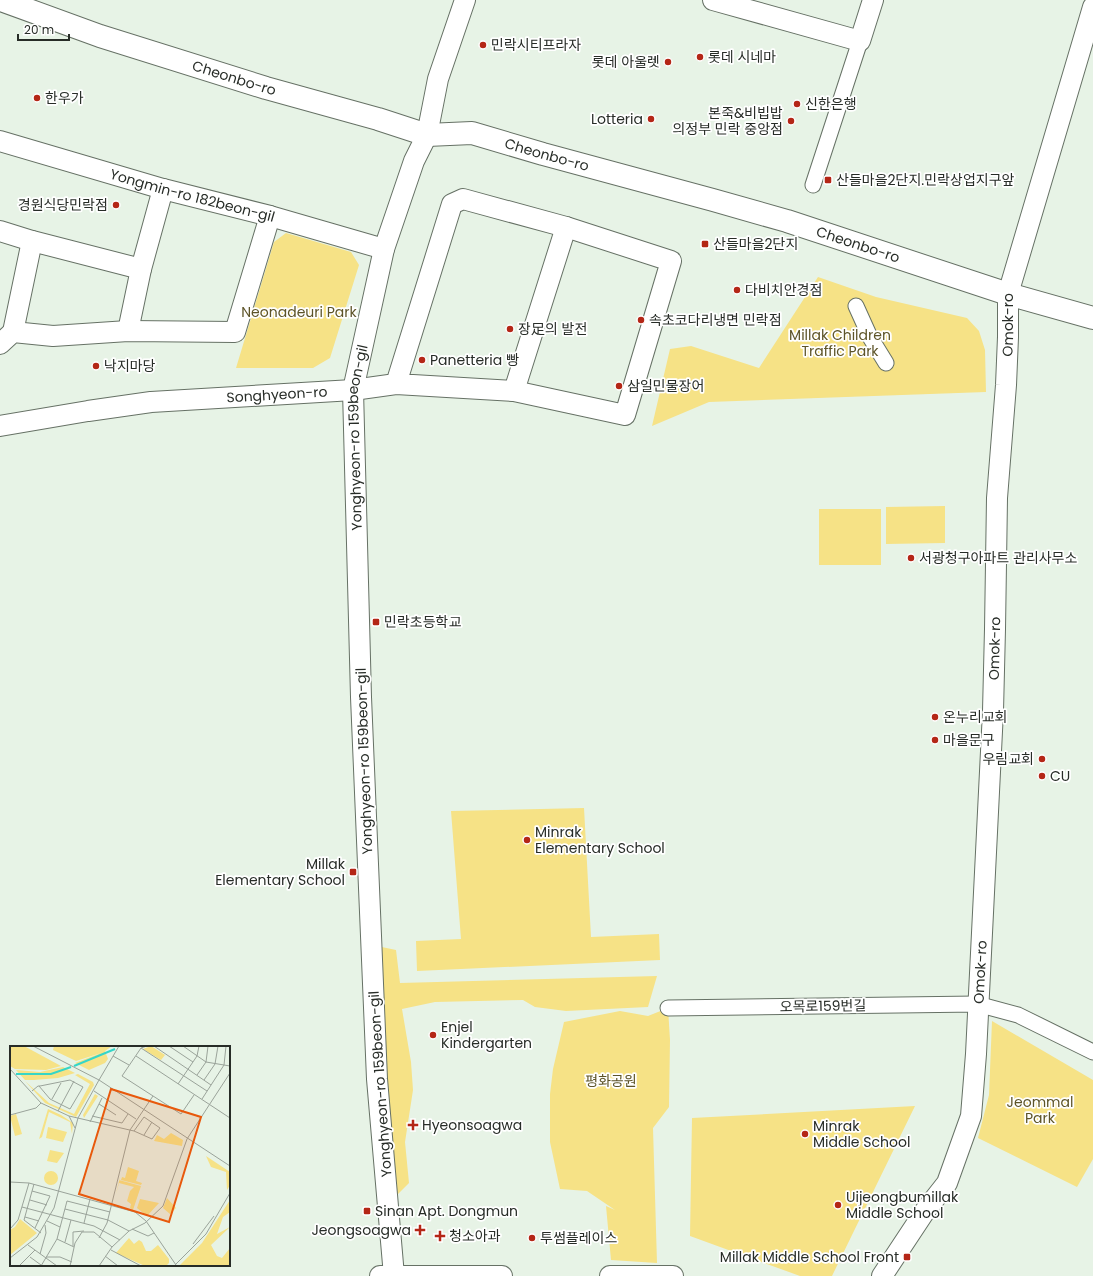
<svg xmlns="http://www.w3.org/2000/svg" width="1093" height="1276" font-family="Poppins,'Noto Sans KR',sans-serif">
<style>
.green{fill:#f6e286}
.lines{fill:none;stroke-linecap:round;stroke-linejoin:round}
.pedestrian-casing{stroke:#667165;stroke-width:17}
.minor-casing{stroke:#667165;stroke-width:22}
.secondary-casing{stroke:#667165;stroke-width:24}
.pedestrian{stroke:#fff;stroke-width:15}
.minor{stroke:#fff;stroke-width:20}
.secondary{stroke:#fff;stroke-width:22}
.poi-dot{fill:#b42616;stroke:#fff;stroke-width:1.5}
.labels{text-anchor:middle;stroke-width:3.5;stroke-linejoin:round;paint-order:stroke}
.poi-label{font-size:14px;fill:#272c27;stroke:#fff;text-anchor:start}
.street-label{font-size:14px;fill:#272c27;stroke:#fff}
.park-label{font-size:14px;fill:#5d5428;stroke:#fff}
.inset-river{fill:none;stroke:#35d6c8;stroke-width:2}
.inset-road{fill:none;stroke:#9aa39a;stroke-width:1}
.view{fill:#e8590c;fill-opacity:0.15;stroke:#e8590c;stroke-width:2}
.inset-edge{fill:none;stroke:#272c27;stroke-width:2}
</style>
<rect width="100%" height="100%" fill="#e7f3e6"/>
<path class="green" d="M 286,233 L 351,252 L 359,265 L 330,358 L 313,368 L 236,368 L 274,242 Z
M 818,277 L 876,297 L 967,318 L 979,331 L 985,350 L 986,392 L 709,402 L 652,426 L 670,349 L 691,346 L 759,368 Z
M 945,506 L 945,543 L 886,544 L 886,507 Z
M 819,509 L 881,509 L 881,565 L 819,565 Z
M 584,808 L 591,937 L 659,934 L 660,960 L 417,971 L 416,941 L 461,939 L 451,811 Z
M 377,946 L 396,950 L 400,983 L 657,976 L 648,1007 L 566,1011 L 535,1007 L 523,1000 L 435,1002 L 402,1009 L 411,1062 L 413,1090 L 405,1142 L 409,1183 L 394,1198 Z
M 668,1008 L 670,1040 L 669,1107 L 653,1128 L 657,1263 L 611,1260 L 606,1206 L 615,1210 L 587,1191 L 560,1189 L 550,1142 L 550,1094 L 553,1069 L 564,1022 L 620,1011 L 648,1016 Z
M 992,1021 L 1093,1080 L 1093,1159 L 1077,1187 L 978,1138 L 989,1095 Z
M 915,1106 L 832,1276 L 800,1276 L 690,1236 L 692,1118 Z"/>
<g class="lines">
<g class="pedestrian-casing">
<path id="pedestrian" d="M 813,185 L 860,41
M 856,306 L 870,337 L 886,363
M 668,1008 L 977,1004 L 1018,1015 L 1093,1052"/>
</g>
<g class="minor-casing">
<g id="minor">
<path d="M 713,0 L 860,41 L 873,0"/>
<path id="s1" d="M 0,141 L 163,189 L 270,216 L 384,249"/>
<path d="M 0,231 L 32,241 L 141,269"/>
<path d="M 128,331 L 141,269 L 163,189"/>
<path d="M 13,332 L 32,241"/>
<path d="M 0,344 L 13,332 L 53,336 L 128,331 L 235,332 L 270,216"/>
<path d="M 514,391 L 566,227"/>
<path id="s2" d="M 0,426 L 88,411 L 151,402 L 353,390 L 396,384 L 514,391 L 625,415 L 671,261 L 566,227 L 463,199 L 452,204 L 396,384"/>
<path d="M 380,1276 L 502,1276"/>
<path id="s3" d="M 394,1276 L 377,1079 L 361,697 L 353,390 L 384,249 L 414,161 L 427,135 L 438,79 L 465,0"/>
<path d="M 610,1276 L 673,1276"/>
<path id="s4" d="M 882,1276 L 925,1211 L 947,1183 L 971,1116 L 976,1054 L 993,711 L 995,629 L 997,498 L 1006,385 L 1008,337 L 1008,294 L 1093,7"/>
</g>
</g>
<g class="secondary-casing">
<g id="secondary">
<path id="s5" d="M 1,0 L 100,36 L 266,88 L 378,119 L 427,135 L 472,133 L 543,154 L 713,200 L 787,221 L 1008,294 L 1093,318"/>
</g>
</g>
<use href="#pedestrian" class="pedestrian"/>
<use href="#minor" class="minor"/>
<use href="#secondary" class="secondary"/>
</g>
<g class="poi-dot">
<circle cx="483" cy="45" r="4"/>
<circle cx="700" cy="57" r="4"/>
<circle cx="668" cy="62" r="4"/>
<circle cx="37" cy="98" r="4"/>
<circle cx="797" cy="104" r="4"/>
<circle cx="651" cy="119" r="4"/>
<circle cx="791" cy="121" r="4"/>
<rect x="824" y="176" width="8" height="8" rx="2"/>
<circle cx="116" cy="205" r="4"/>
<rect x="701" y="240" width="8" height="8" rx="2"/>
<circle cx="737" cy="290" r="4"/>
<circle cx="641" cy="320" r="4"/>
<circle cx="510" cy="329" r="4"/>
<circle cx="422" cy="360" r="4"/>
<circle cx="96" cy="366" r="4"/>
<circle cx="619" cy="386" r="4"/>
<circle cx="911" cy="558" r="4"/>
<rect x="372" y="618" width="8" height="8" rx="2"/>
<circle cx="935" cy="717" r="4"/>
<circle cx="935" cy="740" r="4"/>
<circle cx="1042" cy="759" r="4"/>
<circle cx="1042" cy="776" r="4"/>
<circle cx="527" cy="840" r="4"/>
<rect x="349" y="868" width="8" height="8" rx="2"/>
<circle cx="433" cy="1035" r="4"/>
<path d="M411 1119h4v4h4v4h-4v4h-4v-4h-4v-4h4z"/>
<circle cx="805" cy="1134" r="4"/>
<circle cx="838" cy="1205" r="4"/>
<rect x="363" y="1207" width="8" height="8" rx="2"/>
<path d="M418 1224h4v4h4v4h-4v4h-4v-4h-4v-4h4z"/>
<path d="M438 1230h4v4h4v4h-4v4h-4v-4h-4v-4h4z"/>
<circle cx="532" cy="1238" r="4"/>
<rect x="903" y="1253" width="8" height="8" rx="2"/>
</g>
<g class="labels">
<g class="poi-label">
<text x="491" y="50">민락시티프라자</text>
<text x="708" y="62">롯데 시네마</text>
<text x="660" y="67" text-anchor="end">롯데 아울렛</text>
<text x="45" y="103">한우가</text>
<text x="805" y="109">신한은행</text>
<text x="783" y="118" text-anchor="end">본죽&amp;비빕밥<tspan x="783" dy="16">의정부 민락 중앙점</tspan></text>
<text x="643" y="124" text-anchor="end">Lotteria</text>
<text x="836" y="185">산들마을2단지.민락상업지구앞</text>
<text x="108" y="210" text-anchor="end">경원식당민락점</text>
<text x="713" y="249">산들마을2단지</text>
<text x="745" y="295">다비치안경점</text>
<text x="649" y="325">속초코다리냉면 민락점</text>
<text x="518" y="334">장足의 발전</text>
<text x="430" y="365">Panetteria 빵</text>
<text x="104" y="371">낙지마당</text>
<text x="627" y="391">삼일민물장어</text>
<text x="919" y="563">서광청구아파트 관리사무소</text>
<text x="384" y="627">민락초등학교</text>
<text x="943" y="722">온누리교회</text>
<text x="943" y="745">마을문구</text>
<text x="1034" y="764" text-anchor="end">우림교회</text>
<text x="1050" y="781">CU</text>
<text x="535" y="837">Minrak<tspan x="535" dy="16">Elementary School</tspan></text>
<text x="345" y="869" text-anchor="end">Millak<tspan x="345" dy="16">Elementary School</tspan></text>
<text x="441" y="1032">Enjel<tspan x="441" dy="16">Kindergarten</tspan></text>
<text x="422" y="1130">Hyeonsoagwa</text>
<text x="813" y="1131">Minrak<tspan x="813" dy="16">Middle School</tspan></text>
<text x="846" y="1202">Uijeongbumillak<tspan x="846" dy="16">Middle School</tspan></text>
<text x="375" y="1216">Sinan Apt. Dongmun</text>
<text x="411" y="1235" text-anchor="end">Jeongsoagwa</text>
<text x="449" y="1241">청소아과</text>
<text x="540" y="1243">투썸플레이스</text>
<text x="899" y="1262" text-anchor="end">Millak Middle School Front</text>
</g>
<g class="street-label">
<text dy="5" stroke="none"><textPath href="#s5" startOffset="246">Cheonbo-ro</textPath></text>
<text dy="5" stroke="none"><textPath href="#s5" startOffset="570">Cheonbo-ro</textPath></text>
<text dy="5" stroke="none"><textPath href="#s1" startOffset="200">Yongmin-ro 182beon-gil</textPath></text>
<text dy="5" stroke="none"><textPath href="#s5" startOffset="894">Cheonbo-ro</textPath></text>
<text dy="5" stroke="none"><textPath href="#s4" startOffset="977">Omok-ro</textPath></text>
<text dy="5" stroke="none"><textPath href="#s2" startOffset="279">Songhyeon-ro</textPath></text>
<text dy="5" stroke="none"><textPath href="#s3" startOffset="840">Yonghyeon-ro 159beon-gil</textPath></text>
<text dy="5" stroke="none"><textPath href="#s4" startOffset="653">Omok-ro</textPath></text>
<text transform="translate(364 761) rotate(-92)" y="5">Yonghyeon-ro 159beon-gil</text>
<text dy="5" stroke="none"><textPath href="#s4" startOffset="329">Omok-ro</textPath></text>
<text transform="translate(823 1006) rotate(-1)" y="5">오목로159번길</text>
<text transform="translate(380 1084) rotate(-94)" y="5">Yonghyeon-ro 159beon-gil</text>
</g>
<g class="park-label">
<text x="299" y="317">Neonadeuri Park</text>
<text x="840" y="340">Millak Children<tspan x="840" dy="16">Traffic Park</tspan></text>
<text x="611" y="1086">평화공원</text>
<text x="1040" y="1107">Jeommal<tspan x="1040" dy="16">Park</tspan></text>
</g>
</g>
<g transform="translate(10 1046)">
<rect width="220" height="220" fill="#e7f3e6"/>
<path d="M 0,0 L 14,0 L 51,20 L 36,24 L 5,23 L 0,20 ZM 44,0 L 102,0 L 95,5 L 98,13 L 95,17 L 79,24 L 65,17 L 91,7 L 66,15 L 43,4 ZM 141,0 L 155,9 L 151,14 L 133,3 ZM 53,21 L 65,27 L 48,32 L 24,34 L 15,34 L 6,24 L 30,26 ZM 68,28 L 83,36 L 84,39 L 66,71 L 35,57 L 15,35 L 39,57 L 64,68 L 80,38 L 65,29 ZM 85,48 L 88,50 L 74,72 L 73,69 ZM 38,63 L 51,69 L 63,77 L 62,88 L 60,76 L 39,66 L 32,91 L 29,93 ZM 6,68 L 12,88 L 5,90 L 0,70 ZM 38,81 L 57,86 L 53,96 L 36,92 ZM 161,87 L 173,94 L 172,100 L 144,95 L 147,89 L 154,93 ZM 40,104 L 54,107 L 47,117 L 37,115 ZM 196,110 L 220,126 L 220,139 L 217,144 L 216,126 L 201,121 ZM 118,121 L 129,125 L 126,135 L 132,137 L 131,139 L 111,134 L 112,131 L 115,132 ZM34 132a7 7 0 1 1 14 0a7 7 0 1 1-14 0ZM 110,131 L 109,134 L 131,140 L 123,164 L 120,162 L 121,158 L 117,155 L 120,145 L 124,141 L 109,137 L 106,148 ZM 157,152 L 166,162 L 160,168 L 153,162 ZM 130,153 L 149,157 L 137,170 L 127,162 ZM 220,154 L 220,166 L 213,171 L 207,188 L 220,181 L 201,199 L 207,210 L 212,212 L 220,202 L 220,220 L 169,220 L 192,197 ZM 10,173 L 27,187 L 0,209 L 0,184 L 5,181 ZM 119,192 L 124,198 L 129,194 L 132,196 L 136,205 L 141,205 L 148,199 L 159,213 L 159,217 L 156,220 L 135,220 L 106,207 Z" fill="#f6e286"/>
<path class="inset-river" d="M 64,20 L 105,3M 6,28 L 41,28 L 61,21"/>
<path class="inset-road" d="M 23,0 L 89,34 L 220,120M 137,0 L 131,2 L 112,30 L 171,68 L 184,49M 144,0 L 201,39M 159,0 L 183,16M 173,0 L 196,16 L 220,20M 131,2 L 197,45M 103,10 L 119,19M 126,10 L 220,72M 0,23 L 31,57 L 59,70 L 124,85 L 142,93 L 150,82 L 134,71 L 124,85M 187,29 L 196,16 L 198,0M 89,34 L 109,0M 194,34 L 205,18 L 208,0M 168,38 L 187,10 L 189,0M 22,45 L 28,40 L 30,40 L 60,34 L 73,41 L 60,63 L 40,53 L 29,40M 84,45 L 126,73M 42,53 L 51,37M 192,53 L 214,19 L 216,0M 89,58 L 106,69M 48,65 L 64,35M 0,69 L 26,62 L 31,57M 59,70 L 65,82M 82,70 L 112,77 L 118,68M 80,76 L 92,52M 134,89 L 142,76M 0,136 L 19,137 L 125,166 L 136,175 L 166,219M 24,138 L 14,174 L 31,187M 22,145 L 40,150 L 25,182M 20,154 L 37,159M 12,161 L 84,180 L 110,194M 55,163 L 98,174 L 119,185M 15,171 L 29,175M 37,175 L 50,181M 74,177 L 80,153M 0,183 L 8,174 L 19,137M 122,183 L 138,190 L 144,187M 89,192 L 97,177 L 120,84 L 143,50M 47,193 L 64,201M 55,196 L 61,174M 183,198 L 204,170M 18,199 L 47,220M 63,200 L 63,186 L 74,185M 101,204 L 131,220M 30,208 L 36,187 L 35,179M 95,210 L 108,220M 20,211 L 31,219M 36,211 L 50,211 L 62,216M 0,212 L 27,191 L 44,162 L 68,72 L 89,34M 9,220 L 25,204M 31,220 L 47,193 L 57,155 L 100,166M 60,220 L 65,197 L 72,186 L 84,186 L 102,201M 89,220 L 102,201 L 119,185 L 135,177 L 153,160 L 177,93 L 220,27M 164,220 L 196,188 L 220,147"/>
<path class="view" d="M 101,43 L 191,71 L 159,176 L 69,148 Z"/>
<rect width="220" height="220" class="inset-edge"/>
</g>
<path d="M18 34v6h51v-6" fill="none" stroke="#272c27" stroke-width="2"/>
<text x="24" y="34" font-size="12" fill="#272c27" stroke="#ffffff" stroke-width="3" paint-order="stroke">20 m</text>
</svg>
